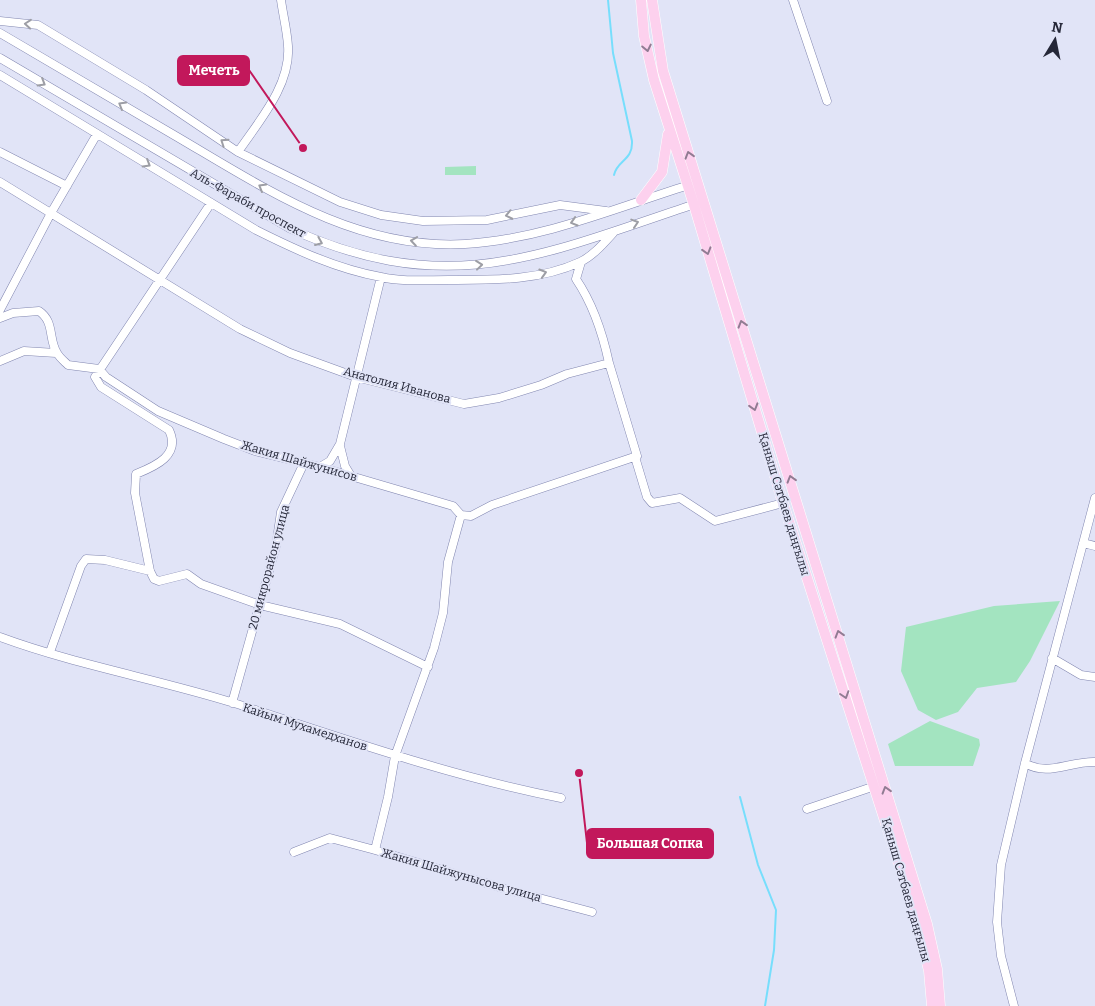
<svg xmlns="http://www.w3.org/2000/svg" width="1095" height="1006" font-family="Bitter,serif">
<style>
.green{fill:#a3e4c0}
.lines{fill:none;stroke-linecap:round;stroke-linejoin:round}
.stream{stroke:#77defc;stroke-width:2}
.minor-casing{stroke:#8186b0;stroke-width:9}
.major-casing{stroke:#fff;stroke-width:11}
.minor{stroke:#fff;stroke-width:8}
.major{stroke:#fdd1ee;stroke-width:10}
.oneway{stroke:#9d9ea5}
.oneway2{stroke:#917c93}
.labels{text-anchor:middle;stroke-width:4;stroke-linejoin:round;paint-order:stroke}
.street-label{font-size:12px;fill:#252738;stroke:#e1e4f7}
.leader{fill:none;stroke:#c2185b;stroke-width:2}
.callout-dot{fill:#c2185b;stroke:#e1e4f7;stroke-width:2}
.callout{fill:#c2185b;stroke:#c2185b;stroke-width:2}
.callout-label{font-size:14px;text-anchor:middle;font-weight:bold;fill:#fff}
</style>
<rect width="100%" height="100%" fill="#e1e4f7"/>
<path class="green" d="M 476,166 L 476,175 L 445,175 L 445,167 Z
M 1060,601 L 1030,661 L 1016,682 L 977,688 L 958,712 L 936,720 L 918,710 L 901,671 L 906,627 L 994,606 Z
M 930,721 L 979,739 L 980,745 L 973,766 L 895,766 L 888,744 Z"/>
<g class="lines">
<path class="stream" d="M 608,0 L 613,53 L 632,141 C 633,161 617,160 614,175
M 740,797 L 758,865 L 776,910 L 774,950 L 765,1006"/>
<g class="minor-casing">
<path id="minor" d="M 793,0 L 827,101
M 0,21 L 38,25 L 146,90 L 238,152 L 340,202 L 381,215 L 423,221 L 487,220 L 560,205 L 606,211
M 0,33 C 60,68 120,103 179,138 C 269,191 357,250 465,244 C 544,239 618,207 692,184
M 0,58 L 291,229 C 450,301 544,254 698,203
M 0,75 L 256,230 C 296,250 337,269 381,277 C 403,282 426,280 449,280 C 493,280 539,281 580,262 C 593,256 604,243 614,232
M 0,152 L 67,186
M 238,152 C 259,121 291,85 288,46 C 287,30 283,15 281,0
M 0,182 L 240,329 L 290,353 L 356,377 L 464,404 L 499,398 L 541,385 L 567,374 L 609,363 C 603,335 593,304 576,279 L 581,262
M 211,203 L 95,377 L 101,387 L 169,430 C 181,455 156,466 136,474 L 135,493 L 150,571 L 154,579 L 159,581 L 187,574 L 201,584 L 260,605 L 340,624 L 428,667
M 0,310 L 51,213 L 97,134
M 0,318 L 13,313 L 39,311 C 55,322 48,339 57,353 C 60,358 64,361 68,365 L 99,369 L 106,377 L 158,411 L 224,439 L 255,451 L 320,467 L 453,506 L 461,515 L 471,516 L 492,505 L 637,456 L 609,363
M 0,361 L 24,351 L 56,353
M 340,446 L 345,466 L 351,476
M 635,457 L 647,497 L 652,503 L 680,498 L 715,521 L 783,503
M 320,467 L 330,461 L 340,444 L 381,277
M 461,515 L 448,562 L 443,613 L 434,648 L 395,756 L 388,797 L 375,850 L 509,890 L 592,912
M 1083,543 L 1095,546
M 0,637 C 76,665 157,679 234,703 C 342,738 449,776 561,798
M 50,652 L 81,566 L 86,559 L 105,560 L 150,571
M 1052,658 L 1081,675 L 1095,677
M 232,703 L 276,546 L 281,512 L 304,463
M 1025,763 C 1047,777 1070,761 1095,762
M 807,809 L 875,786
M 294,852 L 330,838 L 375,850
M 1014,1006 L 1001,956 L 997,922 L 1001,865 L 1025,763 L 1095,498"/>
</g>
<g class="major-casing">
<path id="major" d="M 641,0 L 644,36 L 654,80 L 694,205 L 783,503 L 918,924 L 929,971 L 932,1006
M 652,0 L 663,71 L 927,924 L 937,969 L 940,1006
M 641,200 L 662,172 L 668,134"/>
</g>
<use href="#minor" class="minor"/>
<use href="#major" class="major"/>
</g>
<defs><path id="oneway-chevron" d="M-2-3.5L2.5 0L-2 3.5" fill="none" stroke-width="1.6" stroke-linecap="round" stroke-linejoin="round" transform="scale(1.25)"/></defs>
<g class="oneway">
<use href="#oneway-chevron" transform="translate(28 24) rotate(-175)"/>
<use href="#oneway-chevron" transform="translate(42 83) rotate(31)"/>
<use href="#oneway-chevron" transform="translate(122 105) rotate(-150)"/>
<use href="#oneway-chevron" transform="translate(224 142) rotate(-146)"/>
<use href="#oneway-chevron" transform="translate(147 164) rotate(31)"/>
<use href="#oneway-chevron" transform="translate(262 187) rotate(-150)"/>
<use href="#oneway-chevron" transform="translate(509 215) rotate(168)"/>
<use href="#oneway-chevron" transform="translate(574 222) rotate(163)"/>
<use href="#oneway-chevron" transform="translate(635 223) rotate(-18)"/>
<use href="#oneway-chevron" transform="translate(414 241) rotate(-172)"/>
<use href="#oneway-chevron" transform="translate(319 242) rotate(23)"/>
<use href="#oneway-chevron" transform="translate(479 265) rotate(-6)"/>
<use href="#oneway-chevron" transform="translate(543 273) rotate(-17)"/>
</g>
<g class="oneway2">
<use href="#oneway-chevron" transform="translate(647 48) rotate(78)"/>
<use href="#oneway-chevron" transform="translate(689 155) rotate(-107)"/>
<use href="#oneway-chevron" transform="translate(707 251) rotate(73)"/>
<use href="#oneway-chevron" transform="translate(742 324) rotate(-107)"/>
<use href="#oneway-chevron" transform="translate(754 407) rotate(73)"/>
<use href="#oneway-chevron" transform="translate(791 479) rotate(-107)"/>
<use href="#oneway-chevron" transform="translate(839 634) rotate(-107)"/>
<use href="#oneway-chevron" transform="translate(845 695) rotate(72)"/>
<use href="#oneway-chevron" transform="translate(886 790) rotate(-107)"/>
</g>
<g class="labels">
<g class="street-label">
<text transform="translate(248 203) rotate(29)" y="4">Аль-Фараби проспект</text>
<text transform="translate(397 385) rotate(15)" y="4">Анатолия Иванова</text>
<text transform="translate(299 461) rotate(16)" y="4">Жакия Шайжунисов</text>
<text transform="translate(784 504) rotate(73)" y="4">Қаныш Сәтбаев даңғылы</text>
<text transform="translate(269 567) rotate(-75)" y="4">20 микрорайон улица</text>
<text transform="translate(305 727) rotate(18)" y="4">Кайым Мухамедханов</text>
<text transform="translate(461 875) rotate(16)" y="4">Жакия Шайжунысова улица</text>
<text transform="translate(906 890) rotate(74)" y="4">Қаныш Сәтбаев даңғылы</text>
</g>
</g>
<path class="leader" d="M303 148L249 70M579 773L587 843"/>
<g class="callout-dot">
<circle cx="303" cy="148" r="5"/>
<circle cx="579" cy="773" r="5"/>
</g>
<g class="callout">
<rect x="178" y="56" width="71" height="29" rx="5"/>
<rect x="587" y="829" width="126" height="29" rx="5"/>
</g>
<g class="callout-label">
<text x="214" y="75">Мечеть</text>
<text x="650" y="848">Большая Сопка</text>
</g>
<g transform="translate(1055 40) rotate(10)" stroke="#e1e4f7" stroke-width="4" paint-order="stroke">
<path d="M0-4L9 19L0 12L-9 19Z" fill="#252738"/>
<text y="-8" font-size="14" font-weight="bold" text-anchor="middle" fill="#252738">N</text>
</g>
</svg>
